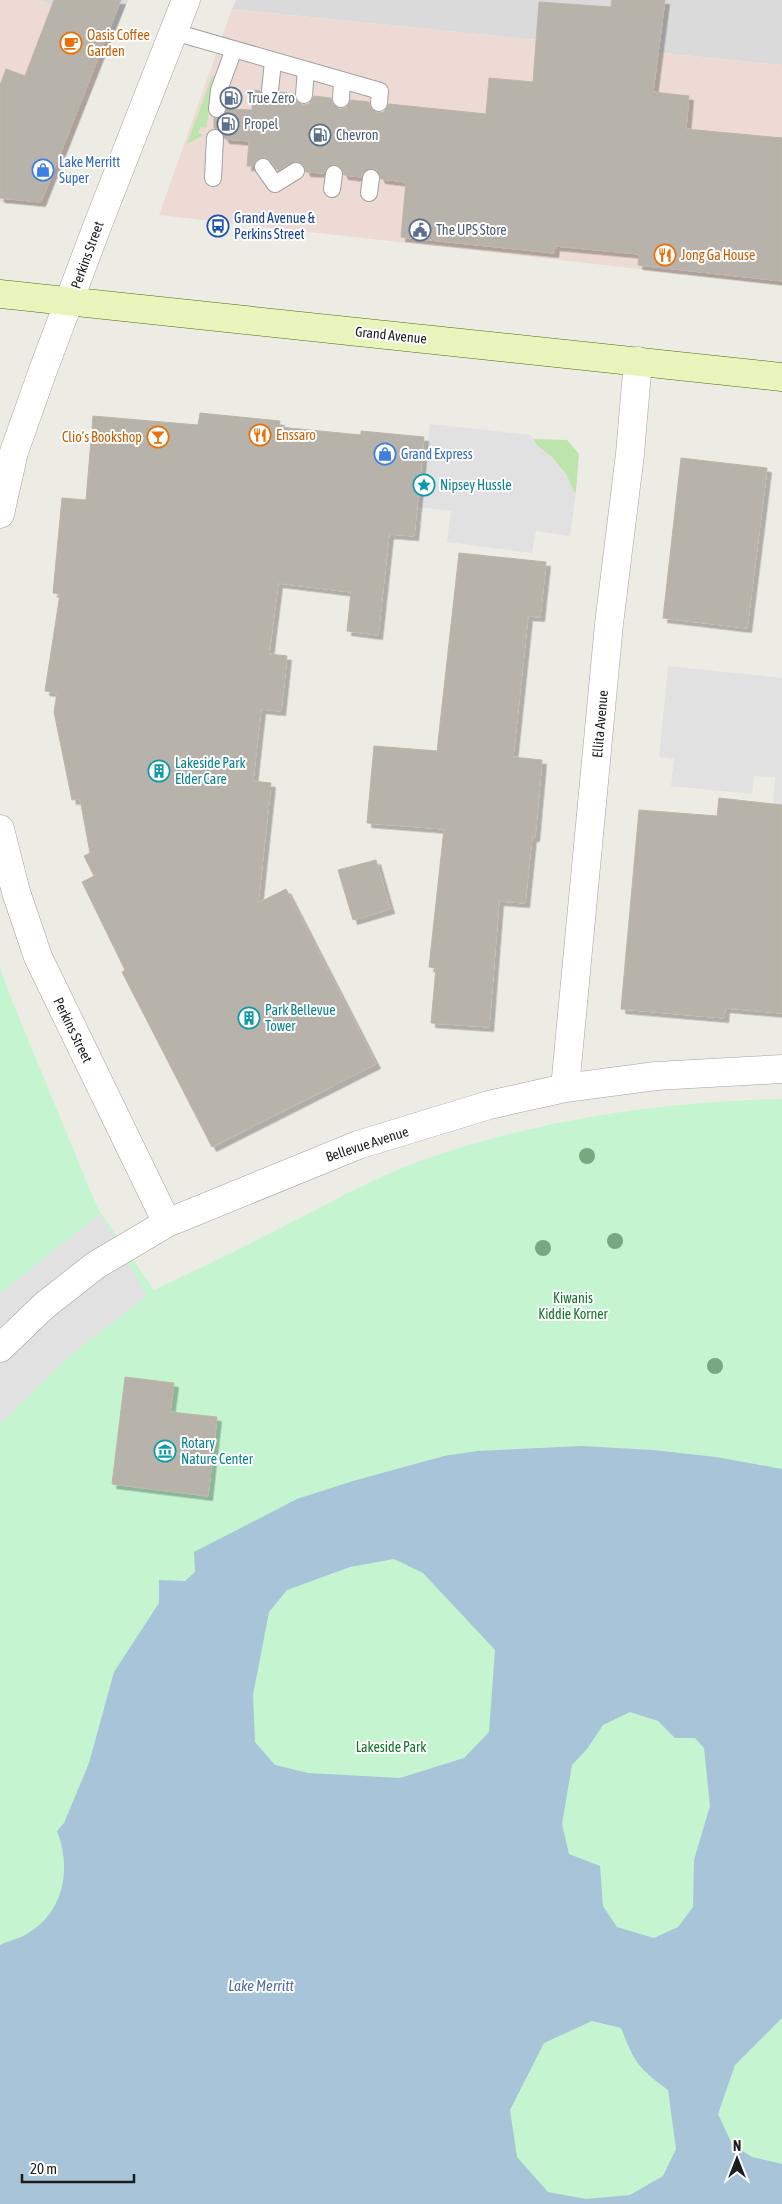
<svg xmlns="http://www.w3.org/2000/svg" width="782" height="2204" font-family="'Asap Condensed',sans-serif">
<style>
.residential{fill:#dbdada}
.commercial{fill:#eddad4}
.grass{fill:#bee4ad}
.park{fill:#c4f5d0}
.parking{fill:#e1e1e1}
.water{fill:#a7c4d8;fill-rule:evenodd}
.building{fill:#b7b2aa;stroke:#beb5a7;filter:url(#shadow)}
.lines{fill:none;stroke-linecap:round;stroke-linejoin:round}
.lane-casing{stroke:#a1a1a1;stroke-width:18}
.street-casing{stroke:#a1a1a1;stroke-width:29}
.secondary-casing{stroke:#506b0d;stroke-width:29}
.lane{stroke:#fff;stroke-width:16}
.street{stroke:#fff;stroke-width:28}
.secondary{stroke:#e7f4bb;stroke-width:28}
.tree{fill:#76a97f}
.labels{text-anchor:middle;stroke-width:4;stroke-linejoin:round;paint-order:stroke}
.food-label{font-size:14px;fill:#c56008;stroke:#fff;text-anchor:start}
.service-label{font-size:14px;fill:#4e5e75;stroke:#fff;text-anchor:start}
.shop-label{font-size:14px;fill:#366cbe;stroke:#fff;text-anchor:start}
.transit-label{font-size:14px;fill:#164399;stroke:#fff;text-anchor:start}
.street-label{font-size:14px;fill:#1d1d1d;stroke:#fff}
.culture-label{font-size:14px;fill:#0d838f;stroke:#fff;text-anchor:start}
.park-label{font-size:14px;fill:#14722d;stroke:#fff}
.water-label{font-size:15px;font-style:italic;fill:#516ca5;stroke:#fff}
</style>
<defs>
<filter id="shadow"><feDropShadow dx="4.5" dy="4.5" stdDeviation="0" flood-color="#0004"/></filter>
</defs>
<rect width="100%" height="100%" fill="#edece4"/>
<path class="residential" d="M 39,0 L 128,0 L 116,30 Z
M 236,0 L 782,0 L 782,65 L 232,9 Z"/>
<path class="commercial" d="M 0,0 L 39,0 L 116,30 L 45,206 L 0,202 Z
M 232,9 L 782,65 L 782,285 L 159,215 Z"/>
<path class="grass" d="M 212,76 L 215,76 L 206,128 L 201,127 L 198,133 L 204,135 L 187,144 Z
M 534,439 L 567,440 L 579,454 L 576,492 L 574,492 L 566,474 L 534,442 Z"/>
<path class="park" d="M 0,967 L 11,998 L 98,1209 L 154,1290 C 198,1269 242,1248 286,1225 C 332,1202 377,1176 426,1159 C 535,1120 666,1101 782,1099 L 782,2204 L 0,2204 Z"/>
<path class="parking" d="M 430,424 L 530,435 L 534,439 L 534,443 L 552,457 L 566,474 L 574,492 L 576,492 L 570,536 L 536,531 L 532,553 L 447,542 L 451,511 L 419,507 Z
M 668,666 L 782,678 L 782,805 L 773,804 L 775,777 L 754,776 L 752,794 L 671,786 L 674,759 L 659,757 Z
M 100,1214 L 147,1296 L 68,1357 L 0,1424 L 0,1293 Z"/>
<path class="water" d="M 582,1446 L 653,1450 L 716,1457 L 782,1469 L 782,2018 L 735,2065 L 718,2114 L 732,2144 L 752,2157 L 782,2164 L 782,2204 L 0,2204 L 0,1945 C 8,1941 18,1939 25,1935 C 64,1914 72,1869 57,1831 L 64,1823 L 89,1763 L 114,1672 L 159,1603 L 159,1580 L 185,1581 L 195,1572 L 194,1552 L 297,1499 L 353,1481 L 444,1456 L 477,1451 ZM 394,1559 L 423,1573 L 495,1650 L 489,1732 L 464,1758 L 400,1778 L 308,1773 L 275,1765 L 255,1742 L 253,1695 L 269,1612 L 287,1590 L 350,1567 ZM 630,1712 L 658,1721 L 675,1738 L 695,1738 L 704,1748 L 710,1806 L 694,1860 L 693,1907 L 678,1927 L 654,1938 L 617,1927 L 603,1906 L 600,1866 L 569,1854 L 562,1824 L 572,1765 L 587,1749 L 603,1725 ZM 592,2021 L 621,2028 C 635,2063 637,2067 668,2090 L 676,2149 L 663,2176 L 630,2195 L 586,2199 L 548,2192 L 517,2157 L 510,2110 L 544,2043 Z"/>
<path class="building" d="M 54,0 L 121,0 L 41,202 L 0,198 L 0,85 L 6,69 L 25,76 Z
M 612,0 L 665,0 L 653,92 L 689,96 L 686,129 L 782,138 L 782,281 L 638,265 L 639,254 L 555,246 L 554,253 L 401,237 L 406,182 L 381,179 L 377,170 L 372,168 L 363,172 L 361,177 L 344,175 L 340,166 L 335,164 L 326,168 L 324,173 L 306,172 L 304,165 L 296,161 L 280,169 L 276,169 L 271,161 L 263,157 L 257,159 L 253,166 L 247,166 L 249,141 L 225,139 L 221,130 L 214,128 L 214,118 L 221,118 L 227,109 L 252,110 L 254,90 L 260,91 L 264,99 L 270,101 L 275,100 L 280,92 L 294,94 L 295,100 L 303,105 L 309,104 L 314,96 L 331,98 L 332,104 L 340,109 L 346,108 L 351,100 L 369,102 L 370,108 L 378,113 L 384,112 L 389,104 L 486,114 L 489,78 L 533,82 L 539,2 L 611,7 Z
M 200,413 L 280,421 L 279,427 L 361,435 L 361,431 L 424,437 L 414,536 L 389,534 L 378,635 L 347,631 L 351,592 L 278,583 L 269,654 L 287,656 L 281,711 L 261,709 L 253,781 L 271,783 L 258,903 L 286,889 L 376,1064 L 212,1147 L 122,972 L 125,970 L 82,882 L 94,876 L 84,856 L 90,853 L 80,799 L 72,800 L 54,712 L 57,693 L 45,691 L 60,594 L 53,593 L 62,498 L 86,500 L 93,416 L 198,425 Z
M 681,458 L 767,468 L 747,628 L 663,618 Z
M 459,553 L 546,562 L 540,617 L 528,616 L 513,757 L 542,760 L 535,837 L 532,837 L 525,903 L 499,901 L 489,1027 L 431,1023 L 436,968 L 429,967 L 444,829 L 367,823 L 374,746 L 437,751 Z
M 719,798 L 782,805 L 782,1013 L 725,1008 L 724,1018 L 621,1009 L 639,810 L 717,816 Z
M 376,860 L 390,909 L 353,920 L 338,870 Z
M 125,1377 L 174,1383 L 170,1412 L 217,1417 L 208,1496 L 112,1484 Z"/>
<g class="lines">
<g class="lane-casing">
<path id="lane" d="M 174,32 L 380,91 L 379,103
M 270,91 L 273,61
M 304,95 L 306,70
M 341,99 L 342,80
M 217,109 L 219,90 L 234,49
M 263,167 L 275,184 L 296,171
M 213,178 L 215,138
M 332,189 L 334,174
M 369,193 L 371,178"/>
</g>
<g class="street-casing">
<path id="street" d="M 0,514 L 14,452 L 42,373 L 98,224 L 186,0
M 0,829 L 16,892 L 38,957 L 167,1223
M 565,1088 L 609,624 L 630,454 L 638,361
M 0,1348 L 45,1305 L 96,1265 L 167,1223 L 358,1145 L 489,1105 L 565,1088 L 656,1076 L 782,1069"/>
</g>
<g class="secondary-casing">
<path id="secondary" d="M 0,294 L 782,377"/>
</g>
<use href="#lane" class="lane"/>
<use href="#street" class="street"/>
<use href="#secondary" class="secondary"/>
</g>
<g class="tree">
<circle cx="587" cy="1156" r="8"/>
<circle cx="615" cy="1241" r="8"/>
<circle cx="543" cy="1248" r="8"/>
<circle cx="715" cy="1366" r="8"/>
</g>
<defs>
<g id="cafe-ring" transform="scale(1.125)"><circle r="9.5" fill="#fff" stroke="#e8710a" stroke-width="1.5"/><path d="M-5.5-4.5H6V0H3Q3 3.5 0 3.5H-2.5Q-5.5 3.5-5.5 0ZM3-3.2v2h1.7v-2ZM-6 4.5H4V6H-6Z" fill="#e8710a"/></g>
<g id="fuel-ring" transform="scale(1.125)"><circle r="9.5" fill="#fff" stroke="#5c6f8a" stroke-width="1.5"/><path d="M-5.5-6h7V0h2V4h1.3V-2.5L3-4.5l.8-.8L6-3V5H2.5V1h-1V6h-7ZM-4.2-4.7v3.2H.2V-4.7Z" fill="#5c6f8a"/></g>
<g id="shop-ring" transform="scale(1.125)"><circle r="9.5" fill="#fff" stroke="#3f7fe0" stroke-width="1.5"/><path d="M-5-2.5h2.3a2.7 3.5 0 0 1 5.4 0H5L5.5 6h-11ZM-1.5-2.5h3a1.5 2.3 0 0 0-3 0Z" fill="#3f7fe0"/></g>
<g id="bus-ring" transform="scale(1.125)"><circle r="9.5" fill="#fff" stroke="#1a4fb4" stroke-width="1.5"/><path d="M-5-6H5V4H4V6H2V4H-2V6H-4V4H-5ZM-3.5-4V0h7V-4ZM-3.5 1.2v1.5H-2V1.2ZM2 1.2v1.5H3.5V1.2Z" fill="#1a4fb4"/></g>
<g id="civic-ring" transform="scale(1.125)"><circle r="9.5" fill="#fff" stroke="#5c6f8a" stroke-width="1.5"/><path d="M-.6-6.5H3V-4.5H.6V-3L4-1V1h2V6H-6V1h2V-1L-.6-3ZM-1.2 2.5V6h2.4V2.5Z" fill="#5c6f8a"/></g>
<g id="restaurant-ring" transform="scale(1.125)"><circle r="9.5" fill="#fff" stroke="#e8710a" stroke-width="1.5"/><path d="M-5-6h1v4h1v-4h1v4h1v-4h1v5L-1.5 .5V6h-2V.5L-5-1ZM5-6V6H3V1.5H1.5Q1.5-4 5-6Z" fill="#e8710a"/></g>
<g id="bar-ring" transform="scale(1.125)"><circle r="9.5" fill="#fff" stroke="#e8710a" stroke-width="1.5"/><path d="M-6-5H6L.8 .8V4.5H3.5V6h-7V4.5H-.8V.8Z" fill="#e8710a"/></g>
<g id="sight-ring" transform="scale(1.125)"><circle r="9.5" fill="#fff" stroke="#0f9aa8" stroke-width="1.5"/><path d="M0-6L1.8-2.2L6-1.7L2.9 1.2L3.7 5.4L0 3.3L-3.7 5.4L-2.9 1.2L-6-1.7L-1.8-2.2Z" fill="#0f9aa8"/></g>
<g id="building-ring" transform="scale(1.125)"><circle r="9.5" fill="#fff" stroke="#0f9aa8" stroke-width="1.5"/><path d="M-4-6H4V6H1V3H-1V6H-4ZM-2.5-4.3h1.7v1.8h-1.7ZM.8-4.3h1.7v1.8H.8ZM-2.5-1h1.7V.8h-1.7ZM.8-1h1.7V.8H.8Z" fill="#0f9aa8"/></g>
<g id="museum-ring" transform="scale(1.125)"><circle r="9.5" fill="#fff" stroke="#0f9aa8" stroke-width="1.5"/><path d="M0-6L6-3V-2H-6V-3ZM-5-1h2V3h-2ZM-1-1h2V3h-2ZM3-1h2V3H3ZM-6 4H6V6H-6Z" fill="#0f9aa8"/></g>
</defs>
<g fill-rule="evenodd">
<use href="#cafe-ring" x="71" y="43"/>
<use href="#fuel-ring" x="231" y="98"/>
<use href="#fuel-ring" x="228" y="124"/>
<use href="#fuel-ring" x="320" y="135"/>
<use href="#shop-ring" x="43" y="170"/>
<use href="#bus-ring" x="218" y="226"/>
<use href="#civic-ring" x="420" y="230"/>
<use href="#restaurant-ring" x="665" y="255"/>
<use href="#restaurant-ring" x="260" y="435"/>
<use href="#bar-ring" x="158" y="437"/>
<use href="#shop-ring" x="385" y="454"/>
<use href="#sight-ring" x="424" y="485"/>
<use href="#building-ring" x="159" y="771"/>
<use href="#building-ring" x="249" y="1018"/>
<use href="#museum-ring" x="165" y="1451"/>
</g>
<g class="labels">
<g class="food-label">
<text x="87" y="40">Oasis Coffee<tspan x="87" dy="16">Garden</tspan></text>
<text x="681" y="260">Jong Ga House</text>
<text x="276" y="440">Enssaro</text>
<text x="142" y="442" text-anchor="end">Clio’s Bookshop</text>
</g>
<g class="service-label">
<text x="247" y="103">True Zero</text>
<text x="244" y="129">Propel</text>
<text x="336" y="140">Chevron</text>
<text x="436" y="235">The UPS Store</text>
</g>
<g class="shop-label">
<text x="59" y="167">Lake Merritt<tspan x="59" dy="16">Super</tspan></text>
<text x="401" y="459">Grand Express</text>
</g>
<g class="transit-label">
<text x="234" y="223">Grand Avenue &amp;<tspan x="234" dy="16">Perkins Street</tspan></text>
</g>
<g class="street-label">
<text transform="translate(87 255) rotate(-70)" y="5">Perkins Street</text>
<text transform="translate(391 335) rotate(6)" y="5">Grand Avenue</text>
<text transform="translate(600 724) rotate(-85)" y="5">Ellita Avenue</text>
<text transform="translate(73 1030) rotate(64)" y="5">Perkins Street</text>
<text transform="translate(367 1144) rotate(-18)" y="5">Bellevue Avenue</text>
</g>
<g class="culture-label">
<text x="440" y="490">Nipsey Hussle</text>
<text x="175" y="768">Lakeside Park<tspan x="175" dy="16">Elder Care</tspan></text>
<text x="265" y="1015">Park Bellevue<tspan x="265" dy="16">Tower</tspan></text>
<text x="181" y="1448">Rotary<tspan x="181" dy="16">Nature Center</tspan></text>
</g>
<g class="park-label">
<text x="573" y="1303">Kiwanis<tspan x="573" dy="16">Kiddie Korner</tspan></text>
<text x="391" y="1752">Lakeside Park</text>
</g>
<g class="water-label">
<text x="261" y="1991">Lake Merritt</text>
</g>
</g>
<g transform="translate(737 2159)" stroke="#ffffff" stroke-width="4" paint-order="stroke">
<path d="M0-4L9 19L0 12L-9 19Z" fill="#1d1d1d"/>
<text y="-8" font-size="14" font-weight="bold" text-anchor="middle" fill="#1d1d1d">N</text>
</g>
<path d="M22 2174v8h112v-8" fill="none" stroke="#1d1d1d" stroke-width="2.5"/>
<text x="30" y="2174" font-size="15" fill="#1d1d1d" stroke="#ffffff" stroke-width="4" paint-order="stroke">20 m</text>
</svg>
